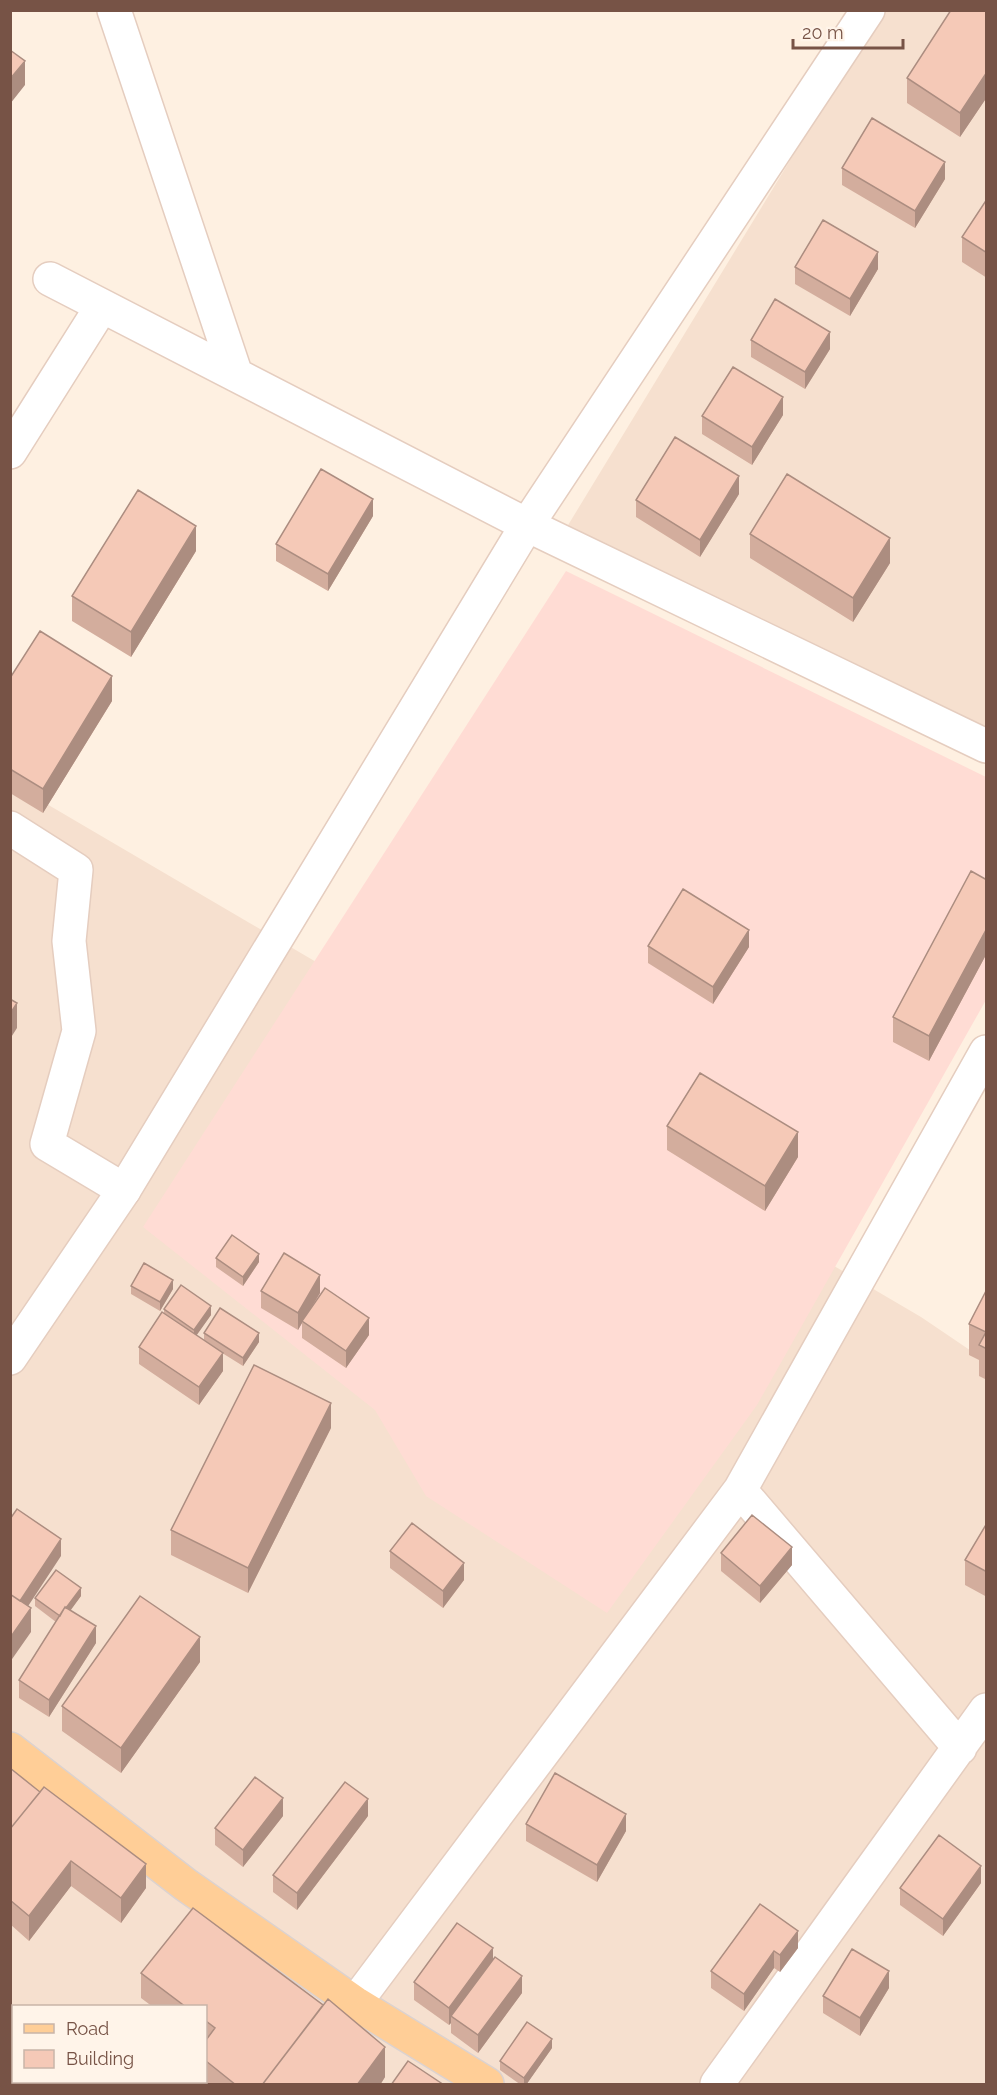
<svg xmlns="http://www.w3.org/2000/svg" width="997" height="2095" font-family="Raleway,sans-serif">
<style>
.residential{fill:#f6e0cf;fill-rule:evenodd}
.commercial{fill:#ffdcd4}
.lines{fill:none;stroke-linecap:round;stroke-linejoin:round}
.minor-casing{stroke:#e5cdbf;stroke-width:36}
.tertiary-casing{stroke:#e5cdbf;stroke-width:36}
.primary-casing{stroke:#dcd2cf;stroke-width:36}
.minor{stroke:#fff;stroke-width:33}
.tertiary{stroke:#fff;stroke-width:33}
.primary{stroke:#ffce97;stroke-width:33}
.wall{fill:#d3ad9d}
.shaded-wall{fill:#ac8d80}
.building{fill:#f5c9b7;stroke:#ac8d80;stroke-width:1.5}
</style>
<rect width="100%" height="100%" fill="#fef0e1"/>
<path class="residential" d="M 881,11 L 986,11 L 986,734 L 559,540 Z
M 11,783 L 921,1317 L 986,1361 L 986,2084 L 11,2084 ZM 14,2006 L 206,2006 L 206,2082 L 14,2082 Z"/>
<path class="commercial" d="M 566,571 L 986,777 L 986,1000 L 757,1405 L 607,1613 L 426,1496 L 375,1410 L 143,1227 Z"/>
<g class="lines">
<g class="minor-casing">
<path id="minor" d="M 114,10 L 236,375
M 50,279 L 527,525 L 986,746
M 10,452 L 102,306
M 10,828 L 76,870 L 69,941 L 79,1031 L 47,1144 L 124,1190
M 740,1490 L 960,1748
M 355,2003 L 740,1490 L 986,1052
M 717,2084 L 986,1710"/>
</g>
<g class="tertiary-casing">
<path id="tertiary" d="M 10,1358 L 124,1190 L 527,525 L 868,10"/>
</g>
<g class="primary-casing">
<path id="primary" d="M 10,1749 L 186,1885 L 355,2003 L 487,2084"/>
</g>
<use href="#minor" class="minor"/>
<use href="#tertiary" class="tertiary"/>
<use href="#primary" class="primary"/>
</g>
<path class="wall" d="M 987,10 L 987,97 L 960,137 L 907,103 L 907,78 Z
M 842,168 L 945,179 L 915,228 L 842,185 Z
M 987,199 L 987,278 L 962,262 L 962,237 Z
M 795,267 L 878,269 L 850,316 L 795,284 Z
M 751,340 L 830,349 L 805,389 L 751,357 Z
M 783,415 L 752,465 L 702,434 L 702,416 Z
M 739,494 L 700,557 L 636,517 L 636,500 Z
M 373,516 L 328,591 L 276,561 L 276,544 Z
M 750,534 L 890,563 L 853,622 L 750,558 Z
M 196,551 L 131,657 L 72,621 L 72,596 Z
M 10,678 L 112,701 L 43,813 L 10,793 Z
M 987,880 L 987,953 L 929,1061 L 893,1042 L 893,1017 Z
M 648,946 L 749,947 L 713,1004 L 648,963 Z
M 667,1126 L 798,1157 L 765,1211 L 667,1150 Z
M 216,1258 L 259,1262 L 243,1286 L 216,1267 Z
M 131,1286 L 173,1289 L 160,1311 L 131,1294 Z
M 987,1289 L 987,1380 L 979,1376 L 979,1360 L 969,1355 L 969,1324 Z
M 261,1291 L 320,1293 L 313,1305 L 369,1335 L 346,1368 L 302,1338 L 302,1323 L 298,1330 L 261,1308 Z
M 164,1309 L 211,1315 L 196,1335 L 204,1341 L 204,1333 L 259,1342 L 243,1366 L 219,1351 L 223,1371 L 199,1405 L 139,1364 L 139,1347 L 164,1313 Z
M 331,1428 L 248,1593 L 171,1555 L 171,1530 Z
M 987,1523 L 987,1597 L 965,1585 L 965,1560 Z
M 390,1551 L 464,1580 L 443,1608 L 390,1568 Z
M 721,1553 L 792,1565 L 760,1603 L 721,1571 Z
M 81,1596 L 70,1610 L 96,1643 L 49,1717 L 19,1698 L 19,1680 L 56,1622 L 35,1606 L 35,1598 Z
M 200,1662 L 121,1773 L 62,1731 L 62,1706 Z
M 10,1768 L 146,1888 L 121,1923 L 71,1886 L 29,1941 L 10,1924 Z
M 283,1816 L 243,1867 L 215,1845 L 215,1828 Z
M 368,1816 L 297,1910 L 273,1892 L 273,1875 Z
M 526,1824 L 626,1831 L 597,1882 L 526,1841 Z
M 981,1883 L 943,1936 L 900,1905 L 900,1888 Z
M 760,1904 L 798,1948 L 780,1972 L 774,1968 L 744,2011 L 711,1988 L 711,1971 Z
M 493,1960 L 522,1993 L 478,2053 L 451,2033 L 451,2023 L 449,2025 L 414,2000 L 414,1982 Z
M 141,1973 L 385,2077 L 380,2085 L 204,2085 L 200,2082 L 206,2082 L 206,2007 L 153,2007 L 141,1998 Z
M 889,1988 L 860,2036 L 823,2013 L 823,1996 Z
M 552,2048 L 526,2085 L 521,2085 L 500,2070 L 500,2061 Z"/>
<path class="shaded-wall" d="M 25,61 L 25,85 L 10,104 L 10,79 Z
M 987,72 L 987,97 L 960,137 L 960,113 Z
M 945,162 L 945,179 L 915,228 L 915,211 Z
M 878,252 L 878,269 L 850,316 L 850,299 Z
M 830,332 L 830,349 L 805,389 L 805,372 Z
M 783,397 L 783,415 L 752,465 L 752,447 Z
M 739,476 L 739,494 L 700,557 L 700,540 Z
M 373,499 L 373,516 L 328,591 L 328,574 Z
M 196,526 L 196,551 L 131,657 L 131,632 Z
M 890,538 L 890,563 L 853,622 L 853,598 Z
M 112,676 L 112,701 L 43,813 L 43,789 Z
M 987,928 L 987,953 L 929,1061 L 929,1036 Z
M 749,930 L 749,947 L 713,1004 L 713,987 Z
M 17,1003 L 17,1028 L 10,1039 L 10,1014 Z
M 798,1132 L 798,1157 L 765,1211 L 765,1186 Z
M 259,1254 L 259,1262 L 243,1286 L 243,1277 Z
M 320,1275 L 320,1293 L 303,1321 L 302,1321 L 302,1323 L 298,1330 L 298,1313 Z
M 173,1280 L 173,1289 L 160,1311 L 160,1302 Z
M 211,1306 L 211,1315 L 194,1339 L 194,1330 Z
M 369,1318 L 369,1335 L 346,1368 L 346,1351 Z
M 259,1333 L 259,1342 L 243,1366 L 243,1358 Z
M 223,1353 L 223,1371 L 199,1405 L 199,1387 Z
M 331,1403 L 331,1428 L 248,1593 L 248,1568 Z
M 61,1539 L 61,1556 L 17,1623 L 17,1605 Z
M 792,1547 L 792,1565 L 760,1603 L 760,1586 Z
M 464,1563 L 464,1580 L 443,1608 L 443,1591 Z
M 81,1588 L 81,1596 L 60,1625 L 60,1616 Z
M 31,1608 L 31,1632 L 10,1662 L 10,1638 Z
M 96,1626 L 96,1643 L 49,1717 L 49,1700 Z
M 200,1637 L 200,1662 L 121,1773 L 121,1748 Z
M 283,1798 L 283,1816 L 243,1867 L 243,1850 Z
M 368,1799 L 368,1816 L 297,1910 L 297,1893 Z
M 626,1814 L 626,1831 L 597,1882 L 597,1865 Z
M 71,1861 L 71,1886 L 29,1941 L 29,1916 Z
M 146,1864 L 146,1888 L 121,1923 L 121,1898 Z
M 981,1866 L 981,1883 L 943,1936 L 943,1919 Z
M 798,1931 L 798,1948 L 780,1972 L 780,1955 Z
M 493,1948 L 493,1965 L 451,2016 L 451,2023 L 449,2025 L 449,2008 Z
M 774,1951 L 774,1968 L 744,2011 L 744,1994 Z
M 889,1971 L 889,1988 L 860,2036 L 860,2018 Z
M 522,1976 L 522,1993 L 478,2053 L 478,2035 Z
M 552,2039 L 552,2048 L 526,2085 L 524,2085 L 524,2078 Z
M 385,2047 L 385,2077 L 380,2085 L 357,2085 Z"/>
<path class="building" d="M 951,10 L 987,10 L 987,72 L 960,113 L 907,78 Z
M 10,50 L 25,61 L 10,79 Z
M 872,118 L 945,162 L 915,211 L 842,168 Z
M 987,199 L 987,253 L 962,237 Z
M 823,220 L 878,252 L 850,299 L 795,267 Z
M 775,299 L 830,332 L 805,372 L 751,340 Z
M 733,367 L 783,397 L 752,447 L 702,416 Z
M 675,437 L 739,476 L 700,540 L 636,500 Z
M 321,469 L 373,499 L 328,574 L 276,544 Z
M 787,474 L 890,538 L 853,598 L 750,534 Z
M 138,490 L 196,526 L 131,632 L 72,596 Z
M 40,631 L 112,676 L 43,789 L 10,769 L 10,678 Z
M 971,871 L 987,880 L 987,928 L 929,1036 L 893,1017 Z
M 683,889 L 749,930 L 713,987 L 648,946 Z
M 10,999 L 17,1003 L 10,1014 Z
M 700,1073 L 798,1132 L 765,1186 L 667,1126 Z
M 232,1235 L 259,1254 L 243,1277 L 216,1258 Z
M 284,1253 L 320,1275 L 298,1313 L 261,1291 Z
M 144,1263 L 173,1280 L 160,1302 L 131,1286 Z
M 181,1285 L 211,1306 L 194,1330 L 164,1309 Z
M 325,1288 L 369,1318 L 346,1351 L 302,1321 Z
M 987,1289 L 987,1349 L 979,1345 L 986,1332 L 969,1324 Z
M 220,1308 L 259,1333 L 243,1358 L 204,1333 Z
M 162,1312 L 223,1353 L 199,1387 L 139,1347 Z
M 254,1365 L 331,1403 L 248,1568 L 171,1530 Z
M 17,1509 L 61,1539 L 20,1601 L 10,1594 L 10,1519 Z
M 752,1515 L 792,1547 L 760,1586 L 721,1553 Z
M 412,1523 L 464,1563 L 443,1591 L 390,1551 Z
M 987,1523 L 987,1572 L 965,1560 Z
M 56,1570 L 81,1588 L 66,1608 L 65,1607 L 60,1616 L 35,1598 Z
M 10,1594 L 31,1608 L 10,1638 Z
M 140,1596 L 200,1637 L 121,1748 L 62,1706 Z
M 65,1607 L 96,1626 L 49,1700 L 19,1680 Z
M 10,1768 L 40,1792 L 10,1829 Z
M 555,1773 L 626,1814 L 597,1865 L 526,1824 Z
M 255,1777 L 283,1798 L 243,1850 L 215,1828 Z
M 345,1782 L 368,1799 L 297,1893 L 273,1875 Z
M 44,1787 L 146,1864 L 121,1898 L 71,1861 L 29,1916 L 10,1900 L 10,1829 Z
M 939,1835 L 981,1866 L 943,1919 L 900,1888 Z
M 760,1904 L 798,1931 L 780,1955 L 774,1951 L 744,1994 L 711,1971 Z
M 193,1908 L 323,2005 L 262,2085 L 236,2085 L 206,2061 L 206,2040 L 215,2028 L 206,2021 L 206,2007 L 186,2007 L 141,1973 Z
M 457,1923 L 493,1948 L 449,2008 L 414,1982 Z
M 852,1949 L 889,1971 L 860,2018 L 823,1996 Z
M 495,1957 L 522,1976 L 478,2035 L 451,2016 Z
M 328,1999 L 385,2047 L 357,2085 L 262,2085 Z
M 527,2022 L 552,2039 L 524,2078 L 500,2061 Z
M 408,2061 L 444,2085 L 391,2085 Z
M 146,2082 L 151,2082 L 155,2085 L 143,2085 Z"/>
<rect width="997" height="2095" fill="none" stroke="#775346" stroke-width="24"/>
<rect x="12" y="2005" width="195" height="78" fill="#fff4e9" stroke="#c9b4a8" stroke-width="1.5"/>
<rect x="24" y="2024" width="30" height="9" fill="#ffce97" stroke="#c9b4a8" stroke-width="1.5"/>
<text x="66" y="2035" font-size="18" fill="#775346">Road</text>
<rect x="24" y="2050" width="30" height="18" fill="#f5c9b7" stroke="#c9b4a8" stroke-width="1.5"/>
<text x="66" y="2065" font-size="18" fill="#775346">Building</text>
<path d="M793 39v9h110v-9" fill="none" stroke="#775346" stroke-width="3"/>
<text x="802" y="39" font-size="18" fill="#775346" stroke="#fff4e9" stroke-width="4.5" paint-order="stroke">20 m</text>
</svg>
